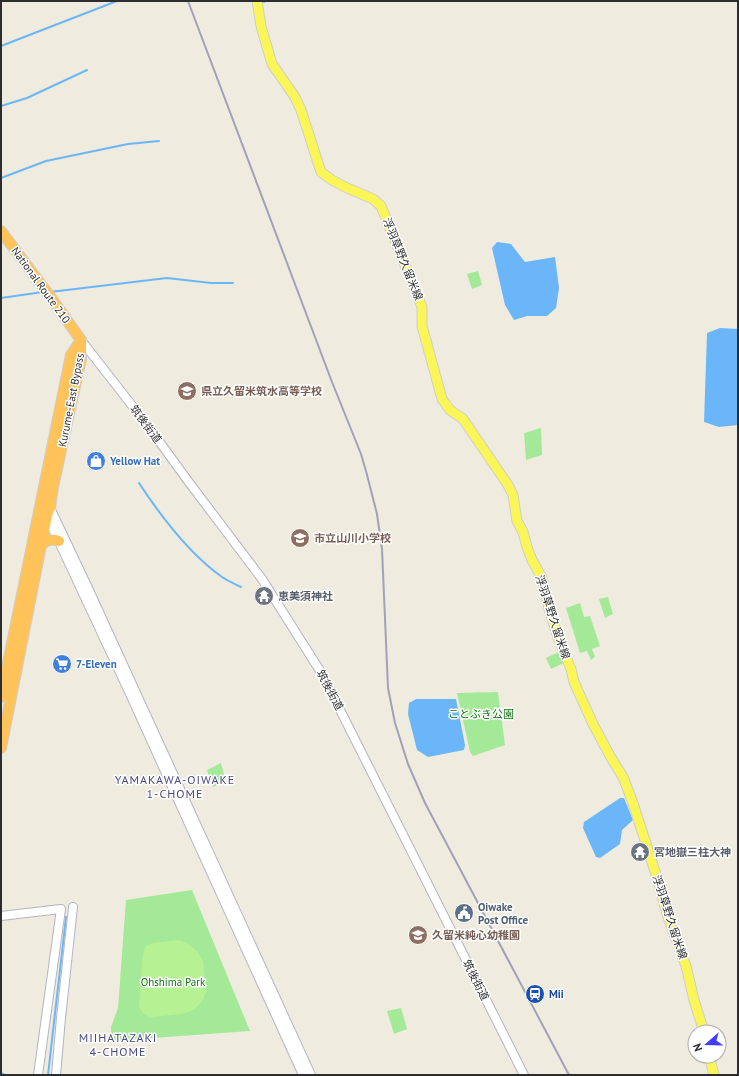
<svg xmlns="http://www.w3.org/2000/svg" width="739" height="1076" font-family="'PT Sans','Noto Sans JP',sans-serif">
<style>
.green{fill:#a3e998}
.pitch{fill:#b6f193}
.water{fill:#6bb6f8}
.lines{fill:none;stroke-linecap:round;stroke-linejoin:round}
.stream{stroke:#6bb6f8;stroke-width:2}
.secondary-casing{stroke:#b3b3c1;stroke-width:10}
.primary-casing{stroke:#cdcdcd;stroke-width:11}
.highway-casing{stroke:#cdcdcd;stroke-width:12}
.secondary{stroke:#fff;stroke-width:8}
.primary{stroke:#fbf658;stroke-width:9}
.highway{stroke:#ffc35a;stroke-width:10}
.rail{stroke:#a2a1b9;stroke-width:2}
.labels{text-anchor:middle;stroke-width:3;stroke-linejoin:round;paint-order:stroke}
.street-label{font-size:11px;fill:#2d2d2d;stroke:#fff}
.education-label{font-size:11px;font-weight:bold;fill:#785e54;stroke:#fff;text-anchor:start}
.shop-label{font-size:11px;font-weight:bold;fill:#366cbe;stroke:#fff;text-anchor:start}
.worship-label{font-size:11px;font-weight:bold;fill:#5b616d;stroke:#fff;text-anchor:start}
.park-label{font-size:11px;fill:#167215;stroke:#fff}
.service-label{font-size:11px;font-weight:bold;fill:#4e5e75;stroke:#fff;text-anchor:start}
.transit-label{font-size:11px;font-weight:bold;fill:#164399;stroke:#fff;text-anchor:start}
.neighbourhood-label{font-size:12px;letter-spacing:1px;fill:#4b4982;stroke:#fff}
</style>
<rect width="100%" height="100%" fill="#efecdf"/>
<path class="green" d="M 478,271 L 482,285 L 472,289 L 467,274 Z
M 541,428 L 542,455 L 526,460 L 524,433 Z
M 608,597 L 613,614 L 605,618 L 599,599 Z
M 580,603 L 584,617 L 590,616 L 600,646 L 592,649 L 595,657 L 591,660 L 587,651 L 580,653 L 566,608 Z
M 563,650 L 568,661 L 551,669 L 546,658 Z
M 498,692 L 505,745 L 473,756 L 470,752 L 457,693 Z
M 221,763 L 226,782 L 213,787 L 207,770 Z
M 192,890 L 250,1031 L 111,1041 L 111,1027 L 118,1008 L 126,900 Z
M 401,1008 L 407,1029 L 394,1034 L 387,1011 Z"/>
<path class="pitch" d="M 179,940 L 188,944 L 197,951 L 203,961 L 206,993 L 202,1001 L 195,1009 L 183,1014 L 150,1017 L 143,1013 L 139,1007 L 143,955 L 145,947 L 152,943 Z"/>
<path class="water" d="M 497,242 L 511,244 L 525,262 L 555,257 L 559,288 L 556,308 L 547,316 L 527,316 L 514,320 L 505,305 L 492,248 Z
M 720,328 L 738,329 L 738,425 L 719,427 L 704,422 L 707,333 Z
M 416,699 L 456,699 L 465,745 L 464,750 L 428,757 L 417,750 L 408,714 L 409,703 Z
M 620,798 L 624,798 L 633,820 L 622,830 L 620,844 L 600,858 L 596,857 L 583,828 L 584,822 Z"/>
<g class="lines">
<path class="stream" d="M 264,2 L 265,1
M 1,46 L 117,1
M 1,106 L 27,98 L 87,70
M 1,178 L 46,161 L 128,144 L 159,141
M 50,292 L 167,278 L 211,283 L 233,283
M 1,298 L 43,292
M 139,483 C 160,515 191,555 222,577 C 228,581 235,584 241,587
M 1,1073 L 5,1075
M 48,1075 L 66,917"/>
<g class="secondary-casing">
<path id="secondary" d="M 81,340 L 148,426 L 188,481 L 262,579 L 322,674 L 524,1075
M 47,506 L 50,508 L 53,514 L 88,588 L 311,1075
M 46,514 L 130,694 L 303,1075
M 1,916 L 61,909 L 38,1075
M 56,1075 L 61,1018 L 73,907"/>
</g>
<g class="primary-casing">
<path id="primary" d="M 257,1 L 261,26 L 272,64 L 295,97 L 301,110 L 321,172 L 332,180 L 345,187 L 373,199 L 381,206 L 422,307 L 422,326 L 442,399 L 450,410 L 463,419 L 508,485 L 513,495 L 517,521 L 523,532 L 527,547 L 532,560 L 542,578 L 550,612 L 559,640 L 571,669 L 574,682 L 593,724 L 610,756 L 623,777 L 633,803 L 658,881 L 667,914 L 686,966 L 694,1000 L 704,1032
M 709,1056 L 714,1075"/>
</g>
<g class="highway-casing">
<path id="highway" d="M 1,231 L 49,295 L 81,340
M 41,545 C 47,539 52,539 59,541
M 1,697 L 71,355 L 81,340
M 1,748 L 47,515 L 50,508 L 53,487 L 81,359 L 81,340"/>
</g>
<use href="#secondary" class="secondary"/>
<use href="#primary" class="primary"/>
<use href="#highway" class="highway"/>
<path class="rail" d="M 188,1 L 332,382 L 361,454 L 366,471 L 377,514 L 382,549 L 388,688 L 395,723 L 408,764 L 425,803 L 460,869 L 569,1075"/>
</g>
<defs>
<g id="school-disc" transform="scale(1)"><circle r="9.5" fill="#8d6e63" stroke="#fff"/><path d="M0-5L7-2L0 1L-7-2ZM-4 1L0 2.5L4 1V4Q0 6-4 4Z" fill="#fff"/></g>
<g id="shop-disc" transform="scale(1)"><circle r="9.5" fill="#3f7fe0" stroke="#fff"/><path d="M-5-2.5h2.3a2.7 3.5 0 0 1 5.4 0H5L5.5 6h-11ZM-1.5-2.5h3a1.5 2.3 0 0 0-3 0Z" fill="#fff"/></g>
<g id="temple-disc" transform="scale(1)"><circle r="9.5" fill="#6b7280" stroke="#fff"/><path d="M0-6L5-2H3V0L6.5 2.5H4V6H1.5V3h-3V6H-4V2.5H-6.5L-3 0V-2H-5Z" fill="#fff"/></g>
<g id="supermarket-disc" transform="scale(1)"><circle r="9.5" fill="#3f7fe0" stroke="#fff"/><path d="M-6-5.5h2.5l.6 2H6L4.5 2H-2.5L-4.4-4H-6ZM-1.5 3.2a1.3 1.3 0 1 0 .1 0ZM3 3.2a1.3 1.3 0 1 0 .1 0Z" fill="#fff"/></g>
<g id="civic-disc" transform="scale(1)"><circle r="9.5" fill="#5c6f8a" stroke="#fff"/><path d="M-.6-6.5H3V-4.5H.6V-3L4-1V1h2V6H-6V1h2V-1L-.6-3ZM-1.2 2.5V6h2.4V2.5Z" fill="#fff"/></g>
<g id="station-disc" transform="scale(1)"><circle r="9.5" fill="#1a4fb4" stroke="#fff"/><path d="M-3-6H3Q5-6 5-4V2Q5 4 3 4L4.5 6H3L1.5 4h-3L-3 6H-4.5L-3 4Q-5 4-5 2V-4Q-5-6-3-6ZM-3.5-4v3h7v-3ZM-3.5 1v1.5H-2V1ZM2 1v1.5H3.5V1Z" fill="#fff"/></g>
</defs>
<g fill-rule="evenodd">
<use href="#school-disc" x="187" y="391"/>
<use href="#shop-disc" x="96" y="461"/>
<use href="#school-disc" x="300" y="538"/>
<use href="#temple-disc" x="264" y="596"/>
<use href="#supermarket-disc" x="62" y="664"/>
<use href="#temple-disc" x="640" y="852"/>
<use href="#civic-disc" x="464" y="913"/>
<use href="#school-disc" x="418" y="935"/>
<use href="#station-disc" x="535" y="994"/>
</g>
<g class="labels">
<g class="street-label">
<text transform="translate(403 259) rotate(68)" y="4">浮羽草野久留米線</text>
<text transform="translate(41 285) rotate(54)" y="4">National Route 210</text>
<text transform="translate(71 400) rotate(-79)" y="4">Kurume-East Bypass</text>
<text transform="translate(146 424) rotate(53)" y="4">筑後街道</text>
<text transform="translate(553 617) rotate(72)" y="4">浮羽草野久留米線</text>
<text transform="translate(330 690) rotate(62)" y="4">筑後街道</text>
<text transform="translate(670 917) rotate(72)" y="4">浮羽草野久留米線</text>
<text transform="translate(476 980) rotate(63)" y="4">筑後街道</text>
</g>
<g class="education-label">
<text x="201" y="395">県立久留米筑水高等学校</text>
<text x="314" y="542">市立山川小学校</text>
<text x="432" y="939">久留米純心幼稚園</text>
</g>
<g class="shop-label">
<text x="110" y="465">Yellow Hat</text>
<text x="76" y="668">7-Eleven</text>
</g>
<g class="worship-label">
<text x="278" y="600">恵美須神社</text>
<text x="654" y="856">宮地嶽三柱大神</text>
</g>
<g class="park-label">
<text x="481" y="718">ことぶき公園</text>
<text x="173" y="986">Ohshima Park</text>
</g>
<g class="service-label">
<text x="478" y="911">Oiwake<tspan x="478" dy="13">Post Office</tspan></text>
</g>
<g class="transit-label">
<text x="549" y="998">Mii</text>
</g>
<g class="neighbourhood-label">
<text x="175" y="784">YAMAKAWA-OIWAKE<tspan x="175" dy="14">1-CHOME</tspan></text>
<text x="118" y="1042">MIIHATAZAKI<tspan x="118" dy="14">4-CHOME</tspan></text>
</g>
</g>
<rect width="739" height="1076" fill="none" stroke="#2d2d2d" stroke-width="4"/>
<g transform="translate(707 1044) rotate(250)"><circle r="19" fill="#ffffff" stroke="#ababab"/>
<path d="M0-3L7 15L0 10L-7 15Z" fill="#403cff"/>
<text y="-6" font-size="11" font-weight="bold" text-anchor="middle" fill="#2d2d2d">N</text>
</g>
</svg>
